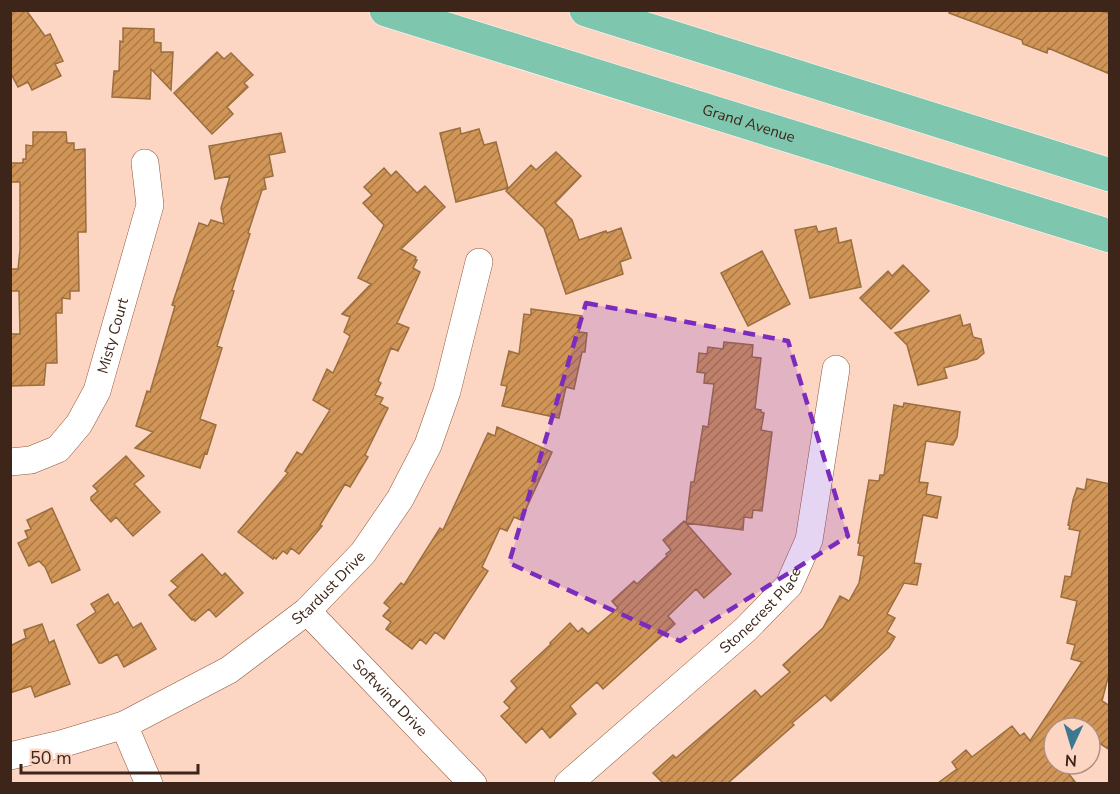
<svg xmlns="http://www.w3.org/2000/svg" width="1120" height="794" font-family="'Nunito Sans',sans-serif">
<style>
.building{fill:url(#building-hatch);stroke:#9a6e3e;stroke-width:1.5}
.lines{fill:none;stroke-linecap:round;stroke-linejoin:round}
.street-casing{stroke:#90583c;stroke-width:28}
.primary-casing{stroke:#fff;stroke-width:34}
.street{stroke:#fff;stroke-width:27}
.primary{stroke:#7fc6af;stroke-width:33}
.marked{fill:#7b2cbf;fill-opacity:0.2;stroke:#7b2cbf;stroke-width:4.5;stroke-dasharray:12 8;stroke-linejoin:round}
.labels{text-anchor:middle;stroke-width:4.5;stroke-linejoin:round;paint-order:stroke}
.street-label{font-size:15px;fill:#3e2519;stroke:#fcd5c3}
</style>
<defs>
<pattern id="building-hatch" width="6" height="6" patternUnits="userSpaceOnUse" patternTransform="scale(1.5)"><rect width="6" height="6" fill="#d19657"/><path d="M-1 1l2-2M0 6l6-6M5 7l2-2" fill="none" stroke="#ab7a47"/></pattern>
</defs>
<rect width="100%" height="100%" fill="#fcd5c3"/>
<path class="building" d="M 10,10 L 26,10 L 45,36 L 50,34 L 63,61 L 55,64 L 61,76 L 32,90 L 28,82 L 18,87 L 10,72 Z
M 950,10 L 1100,10 L 1110,14 L 1110,74 L 1048,48 L 1047,53 L 1023,44 L 1022,40 L 949,13 Z
M 123,28 L 154,29 L 154,42 L 161,43 L 161,52 L 173,52 L 171,90 L 151,69 L 150,99 L 112,97 L 114,71 L 119,71 L 120,41 L 123,42 Z
M 217,52 L 224,59 L 231,53 L 253,75 L 244,83 L 248,87 L 227,107 L 233,114 L 212,134 L 174,93 Z
M 460,128 L 461,134 L 479,129 L 484,145 L 496,142 L 508,188 L 456,202 L 440,133 Z
M 33,132 L 66,132 L 67,143 L 74,143 L 74,150 L 85,149 L 86,232 L 78,232 L 79,291 L 70,291 L 70,299 L 62,298 L 62,313 L 56,313 L 57,363 L 46,363 L 44,385 L 10,386 L 10,334 L 20,334 L 19,291 L 10,291 L 10,269 L 18,269 L 20,250 L 20,182 L 11,182 L 11,163 L 23,163 L 23,159 L 26,159 L 26,145 L 33,146 Z
M 281,133 L 285,152 L 269,155 L 273,176 L 264,178 L 266,189 L 262,190 L 248,233 L 250,234 L 232,290 L 234,291 L 217,346 L 222,348 L 200,419 L 216,425 L 207,454 L 205,453 L 200,468 L 135,448 L 153,432 L 136,426 L 147,391 L 150,392 L 175,306 L 172,305 L 199,223 L 208,226 L 211,220 L 224,224 L 221,208 L 230,176 L 215,179 L 209,146 Z
M 556,152 L 581,176 L 555,203 L 572,220 L 579,240 L 606,231 L 607,233 L 621,228 L 631,258 L 620,262 L 623,274 L 566,294 L 544,228 L 506,191 L 531,165 L 536,170 Z
M 384,168 L 391,176 L 396,171 L 417,193 L 425,186 L 445,207 L 401,249 L 416,257 L 415,260 L 417,260 L 413,268 L 420,272 L 397,323 L 409,328 L 398,351 L 391,348 L 378,381 L 381,383 L 375,395 L 383,398 L 380,404 L 388,408 L 365,455 L 368,457 L 350,487 L 345,484 L 320,525 L 322,526 L 299,554 L 291,548 L 287,554 L 283,551 L 276,559 L 274,557 L 273,559 L 238,532 L 288,473 L 285,471 L 297,452 L 302,455 L 330,410 L 313,400 L 327,369 L 333,373 L 350,336 L 344,332 L 350,317 L 342,314 L 371,284 L 358,278 L 384,225 L 363,203 L 372,195 L 364,187 Z
M 816,226 L 818,232 L 836,228 L 839,243 L 851,240 L 861,287 L 810,298 L 795,230 Z
M 762,251 L 790,304 L 748,326 L 721,273 Z
M 903,265 L 929,291 L 891,329 L 860,298 L 888,271 L 892,276 Z
M 531,309 L 582,316 L 579,332 L 587,333 L 585,352 L 582,352 L 574,389 L 566,387 L 559,418 L 502,406 L 507,386 L 501,385 L 509,351 L 519,354 L 524,314 L 531,315 Z
M 960,315 L 963,326 L 970,324 L 973,337 L 981,339 L 984,353 L 977,359 L 944,368 L 947,378 L 918,385 L 907,345 L 895,333 Z
M 724,342 L 753,345 L 752,357 L 761,358 L 755,409 L 761,410 L 761,412 L 764,413 L 761,430 L 772,432 L 762,511 L 753,510 L 752,518 L 744,517 L 743,530 L 686,523 L 691,482 L 694,482 L 703,426 L 708,427 L 714,384 L 704,383 L 705,373 L 697,372 L 699,353 L 707,354 L 708,347 L 723,349 Z
M 904,403 L 960,412 L 957,437 L 953,445 L 926,441 L 919,482 L 928,483 L 926,494 L 941,497 L 937,518 L 923,515 L 914,563 L 921,564 L 917,585 L 904,583 L 887,614 L 895,618 L 887,632 L 895,637 L 889,647 L 831,701 L 825,695 L 792,723 L 794,725 L 728,783 L 663,783 L 653,773 L 673,755 L 676,758 L 755,690 L 761,697 L 790,672 L 783,665 L 823,628 L 840,596 L 849,601 L 859,583 L 864,556 L 858,555 L 860,543 L 858,543 L 869,480 L 879,481 L 880,475 L 884,475 L 894,405 L 903,407 Z
M 497,427 L 552,452 L 521,520 L 514,517 L 507,531 L 500,528 L 482,567 L 488,571 L 444,639 L 435,632 L 426,644 L 420,639 L 412,649 L 386,629 L 391,622 L 383,616 L 390,608 L 384,603 L 401,583 L 404,585 L 440,528 L 443,530 L 488,433 L 495,436 Z
M 126,456 L 144,476 L 134,484 L 160,512 L 133,536 L 116,517 L 111,522 L 91,500 L 91,497 L 98,491 L 93,486 Z
M 1087,479 L 1110,484 L 1110,670 L 1102,701 L 1110,706 L 1110,750 L 1090,737 L 1090,728 L 1054,728 L 1054,764 L 1061,764 L 1076,783 L 938,783 L 957,769 L 952,762 L 966,750 L 972,757 L 1012,726 L 1020,736 L 1024,733 L 1030,741 L 1082,662 L 1071,659 L 1075,645 L 1067,643 L 1077,601 L 1061,597 L 1065,576 L 1071,577 L 1080,531 L 1069,529 L 1070,526 L 1068,525 L 1073,500 L 1077,488 L 1085,490 Z
M 52,508 L 80,570 L 52,583 L 45,567 L 39,561 L 29,566 L 18,543 L 28,538 L 25,531 L 31,529 L 27,520 Z
M 684,521 L 731,574 L 704,598 L 696,589 L 668,616 L 675,624 L 603,689 L 597,682 L 570,706 L 576,714 L 550,738 L 542,728 L 526,743 L 501,716 L 510,708 L 504,702 L 517,688 L 511,681 L 551,644 L 550,643 L 570,623 L 578,632 L 582,628 L 588,634 L 618,608 L 612,601 L 634,581 L 637,584 L 667,556 L 666,554 L 671,550 L 663,540 Z
M 202,554 L 222,576 L 225,573 L 243,593 L 216,617 L 209,609 L 195,621 L 194,619 L 192,620 L 169,595 L 178,587 L 171,581 Z
M 108,594 L 114,605 L 118,602 L 133,628 L 141,623 L 156,649 L 124,667 L 117,654 L 102,663 L 99,663 L 77,625 L 96,612 L 91,604 Z
M 42,624 L 49,643 L 54,640 L 70,684 L 35,697 L 31,686 L 10,693 L 10,646 L 26,638 L 24,630 Z"/>
<g class="lines">
<g class="street-casing">
<g id="street">
<path id="s1" d="M 10,462 L 31,460 L 58,449 L 79,424 L 97,391 L 150,205 L 145,163"/>
<path id="s2" d="M 307,611 L 473,784"/>
<path d="M 124,725 L 149,784"/>
<path id="s3" d="M 10,756 L 61,744 L 124,725 L 229,670 L 307,611 L 363,553 L 400,499 L 428,445 L 447,391 L 479,262"/>
<path id="s4" d="M 568,784 L 745,630 L 789,585 L 809,540 L 836,369"/>
</g>
</g>
<g class="primary-casing">
<g id="primary">
<path id="s5" d="M 386,10 L 1110,236"/>
<path d="M 586,10 L 1110,175"/>
</g>
</g>
<use href="#street" class="street"/>
<use href="#primary" class="primary"/>
</g>
<path class="marked" d="M 586,303 L 788,341 L 848,536 L 680,641 L 509,563 Z"/>
<g class="labels">
<g class="street-label">
<text dy="5" stroke="none"><textPath href="#s5" startOffset="380">Grand Avenue</textPath></text>
<text dy="5" stroke="none"><textPath href="#s1" startOffset="178">Misty Court</textPath></text>
<text dy="5" stroke="none"><textPath href="#s3" startOffset="366">Stardust Drive</textPath></text>
<text dy="5" stroke="none"><textPath href="#s4" startOffset="260">Stonecrest Place</textPath></text>
<text dy="5" stroke="none"><textPath href="#s2" startOffset="120">Softwind Drive</textPath></text>
</g>
</g>
<rect width="1120" height="794" fill="none" stroke="#3e2519" stroke-width="24"/>
<g transform="translate(1072 746) rotate(184)"><circle r="28" fill="#fcd5c3" stroke="#b08f7f" stroke-width="1.5"/>
<path d="M0-4.5L10 22L0 15L-10 22Z" fill="#3c788f"/>
<text y="-9" font-size="16" font-weight="bold" text-anchor="middle" fill="#3e2519">N</text>
</g>
<path d="M21 764v9h177v-9" fill="none" stroke="#3e2519" stroke-width="3"/>
<text x="30" y="764" font-size="18" fill="#3e2519" stroke="#fcd5c3" stroke-width="4.5" paint-order="stroke">50 m</text>
</svg>
